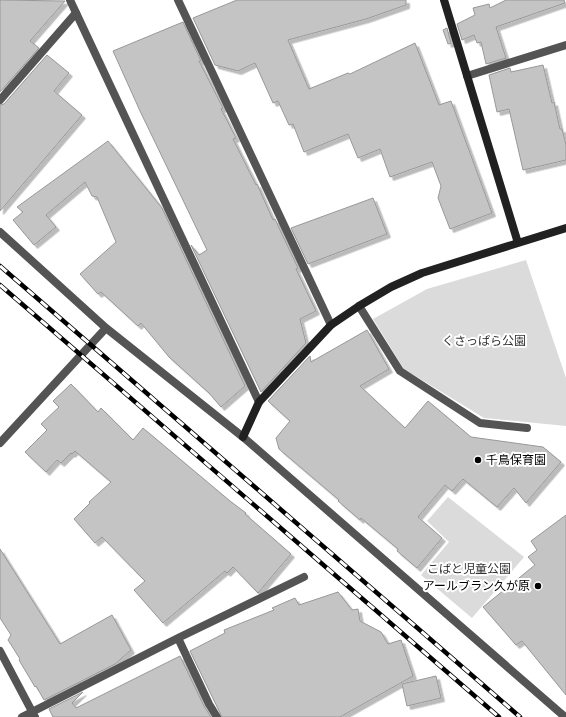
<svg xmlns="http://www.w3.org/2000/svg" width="566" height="717" font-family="Cabin,'Noto Sans JP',sans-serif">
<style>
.green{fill:#dbdbdb}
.building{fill:#c4c4c4;stroke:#989898;filter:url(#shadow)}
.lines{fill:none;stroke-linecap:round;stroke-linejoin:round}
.lane{stroke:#545454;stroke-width:8}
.street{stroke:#545454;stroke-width:8}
.secondary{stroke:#212121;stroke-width:8}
.rail-casing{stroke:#000;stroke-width:4.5}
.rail{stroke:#fff;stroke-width:3;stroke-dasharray:9;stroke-linecap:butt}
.poi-dot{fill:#000;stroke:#fff;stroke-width:1.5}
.labels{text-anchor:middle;stroke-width:4;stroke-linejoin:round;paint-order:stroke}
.park-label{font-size:12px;fill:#323232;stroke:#fff}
.poi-label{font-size:12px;fill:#000;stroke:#fff;text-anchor:start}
</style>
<defs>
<filter id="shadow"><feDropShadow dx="3.5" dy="3.5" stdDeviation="0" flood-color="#0004"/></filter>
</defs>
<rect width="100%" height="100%" fill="#fff"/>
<path class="green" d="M 526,260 L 566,378 L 566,426 L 484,418 L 404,369 L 373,319 L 427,289 Z
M 448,497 L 524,557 L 472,618 L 421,575 L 449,542 L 427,521 Z"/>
<path class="building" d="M 0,0 L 65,1 L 30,41 L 39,48 L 0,92 Z
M 237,0 L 406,0 L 406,5 L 366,19 L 288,40 L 309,89 L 348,73 L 350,74 L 415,43 L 439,105 L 451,101 L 492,213 L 450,229 L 438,198 L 441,186 L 432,162 L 390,177 L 380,149 L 358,158 L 348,134 L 304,152 L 293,124 L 289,125 L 278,101 L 273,103 L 255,63 L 238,71 L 215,65 L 193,18 Z
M 506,0 L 564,0 L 565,3 L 496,27 L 506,58 L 486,64 L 481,42 L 477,43 L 474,35 L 462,40 L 457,24 L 475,15 L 473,8 L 489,4 L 490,8 Z
M 183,22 L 201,61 L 199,61 L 223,108 L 221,109 L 236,138 L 233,139 L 256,185 L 257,184 L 273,220 L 275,219 L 281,232 L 298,268 L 296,269 L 316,311 L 300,319 L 306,343 L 261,392 L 191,245 L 199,255 L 207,250 L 140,111 L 113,51 Z
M 447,28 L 451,43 L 448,44 L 443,30 Z
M 47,55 L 69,73 L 54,91 L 82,115 L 0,211 L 0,105 L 4,104 Z
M 543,65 L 552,103 L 554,102 L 560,129 L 562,129 L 566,145 L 566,160 L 523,170 L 509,109 L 497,112 L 489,75 L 510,68 L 511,72 Z
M 108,141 L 162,208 L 245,386 L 221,407 L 209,393 L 169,357 L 141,323 L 138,326 L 101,292 L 98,294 L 80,274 L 116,242 L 97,197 L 92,196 L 85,182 L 46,215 L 56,227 L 34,245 L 13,220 L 23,212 L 17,207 Z
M 373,198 L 387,234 L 308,264 L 291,228 Z
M 367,330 L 389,369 L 360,386 L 405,428 L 428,401 L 471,437 L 543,447 L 561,462 L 526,503 L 514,488 L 497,507 L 463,479 L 452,491 L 445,485 L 418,517 L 442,538 L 417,568 L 397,551 L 398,549 L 361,518 L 360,520 L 338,501 L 339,500 L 279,449 L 276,438 L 290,421 L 268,401 L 310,356 L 311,362 Z
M 71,384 L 98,412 L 101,408 L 133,440 L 143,428 L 230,501 L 246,513 L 245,514 L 291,554 L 258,593 L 233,567 L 227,573 L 225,571 L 163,623 L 134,590 L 145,581 L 102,537 L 95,543 L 74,519 L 90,503 L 89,502 L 111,482 L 75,451 L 72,454 L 71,453 L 61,463 L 57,460 L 46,472 L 25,452 L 47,430 L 41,424 L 59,407 L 53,401 Z
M 566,515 L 566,695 L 522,641 L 516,645 L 483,607 L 535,565 L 528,557 L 537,550 L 531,541 Z
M 0,549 L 60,644 L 112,615 L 131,650 L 115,664 L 44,700 L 36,686 L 35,687 L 19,660 L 20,659 L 8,640 L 11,635 L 0,618 Z
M 338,592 L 352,610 L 358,609 L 360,621 L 381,632 L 388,644 L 401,640 L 413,676 L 340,717 L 222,717 L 190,651 L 225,633 L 224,630 L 274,610 L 272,608 L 295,598 L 299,605 Z
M 180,656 L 204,706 L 211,717 L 53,717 L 49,709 L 83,692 L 72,703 L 76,708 Z
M 436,676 L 441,698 L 407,706 L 402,684 Z"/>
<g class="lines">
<path class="lane" d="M 467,76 L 566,45
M 0,100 L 76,13
M 359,306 L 400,371 L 480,423 L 527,428"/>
<path class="street" d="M 70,0 L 259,402
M 178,0 L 331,325
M 0,232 L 106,328 L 243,437 L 565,717
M 0,443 L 106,328
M 178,638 L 209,704 L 217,717
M 0,651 L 35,717
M 22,717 L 178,638 L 304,577"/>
<path class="secondary" d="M 444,0 L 518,243
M 243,437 L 259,402 L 331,325 L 359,306 L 391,287 L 422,273 L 566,228"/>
<g class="rail-casing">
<path id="rail" d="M 0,266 L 520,717
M 0,285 L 499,717"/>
</g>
<use href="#rail" class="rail"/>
</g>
<g class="poi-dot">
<circle cx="478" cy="460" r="4"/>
<circle cx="538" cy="586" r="4"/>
</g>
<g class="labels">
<g class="park-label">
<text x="484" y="345">くさっぱら公園</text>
<text x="469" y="573">こばと児童公園</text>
</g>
<g class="poi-label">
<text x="486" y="464">千鳥保育園</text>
<text x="530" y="590" text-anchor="end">アールブラン久が原</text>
</g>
</g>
</svg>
